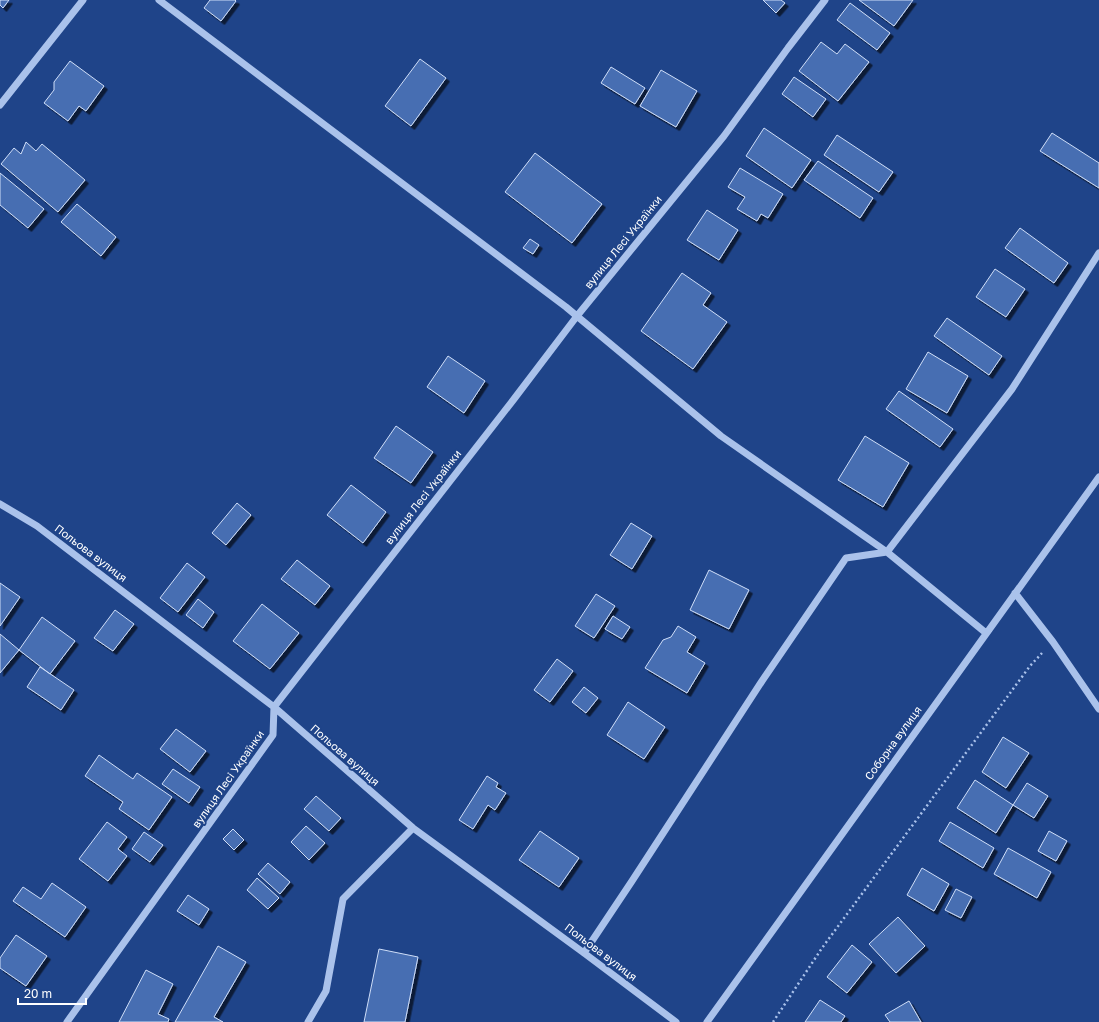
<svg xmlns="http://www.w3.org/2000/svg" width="1099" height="1022" font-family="'Golos Text',sans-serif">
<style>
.building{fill:#476eb2;stroke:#cfdef8;filter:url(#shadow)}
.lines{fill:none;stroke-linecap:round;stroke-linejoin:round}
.path{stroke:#aac2eb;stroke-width:2.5;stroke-dasharray:2 3;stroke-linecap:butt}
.minor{stroke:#aac2eb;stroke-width:7}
.labels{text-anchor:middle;stroke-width:4;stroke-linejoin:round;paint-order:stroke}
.street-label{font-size:11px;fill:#fff;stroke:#1f4489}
</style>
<defs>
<filter id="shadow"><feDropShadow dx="3.5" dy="3.5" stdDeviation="0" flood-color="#0009"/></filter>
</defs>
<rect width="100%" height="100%" fill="#1f4489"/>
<path class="building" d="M 0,0 L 9,0 L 3,8 L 0,5 Z
M 210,0 L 235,0 L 236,1 L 221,21 L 204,8 Z
M 763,0 L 781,0 L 785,3 L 776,13 Z
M 859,0 L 913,0 L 894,26 Z
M 850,3 L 890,33 L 877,50 L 837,20 Z
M 821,42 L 837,54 L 845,44 L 869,62 L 838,101 L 799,71 Z
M 420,59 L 446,78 L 411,126 L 385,106 Z
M 70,61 L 104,86 L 86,111 L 79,106 L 68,121 L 44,103 L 54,90 L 54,82 Z
M 611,67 L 645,88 L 635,104 L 601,83 Z
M 661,70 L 697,91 L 676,127 L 640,106 Z
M 794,77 L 826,99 L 813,117 L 782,94 Z
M 764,128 L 811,160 L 792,188 L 746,156 Z
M 1052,133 L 1099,163 L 1099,188 L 1040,151 Z
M 837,135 L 893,172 L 879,192 L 824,155 Z
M 26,142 L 36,151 L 42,144 L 85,180 L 58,212 L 1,164 L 14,148 L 21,154 Z
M 535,153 L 602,204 L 572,243 L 505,192 Z
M 818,161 L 873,198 L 860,218 L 804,180 Z
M 740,168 L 783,194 L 768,218 L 761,214 L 757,221 L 737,209 L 745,197 L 728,187 Z
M 0,173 L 44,209 L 28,228 L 0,205 Z
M 77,204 L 116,237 L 101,256 L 61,222 Z
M 707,210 L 738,230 L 719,260 L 687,240 Z
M 1020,228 L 1068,263 L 1054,283 L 1005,248 Z
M 530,239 L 539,245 L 533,254 L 523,248 Z
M 995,269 L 1025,289 L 1006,317 L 976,297 Z
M 682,273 L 711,293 L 703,305 L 727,322 L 693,369 L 641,331 Z
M 947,318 L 1002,356 L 989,375 L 934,336 Z
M 928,352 L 968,376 L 947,413 L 906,389 Z
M 448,356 L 485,381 L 464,413 L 427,387 Z
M 899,391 L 953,429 L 940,447 L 886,409 Z
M 396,426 L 433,452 L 411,483 L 374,458 Z
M 865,436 L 909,463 L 883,507 L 838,480 Z
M 351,485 L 386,512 L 363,543 L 327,515 Z
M 237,503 L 251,515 L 226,545 L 212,533 Z
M 631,523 L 652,536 L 632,569 L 610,555 Z
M 297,560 L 330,586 L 315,605 L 281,579 Z
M 187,563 L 205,577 L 178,612 L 160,598 Z
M 709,570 L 749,590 L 729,629 L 690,610 Z
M 0,583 L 20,597 L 0,626 Z
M 596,594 L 615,606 L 594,638 L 575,626 Z
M 198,599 L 214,612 L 203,628 L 186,615 Z
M 262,604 L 299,633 L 270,669 L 233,641 Z
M 115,610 L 134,624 L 113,651 L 94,638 Z
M 613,616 L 630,627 L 622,639 L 605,629 Z
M 42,617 L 75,641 L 50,674 L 19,650 Z
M 678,626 L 696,637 L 687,652 L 705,663 L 687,693 L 645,668 L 663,640 L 671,637 Z
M 0,634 L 19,650 L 0,673 Z
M 557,659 L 573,671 L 550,702 L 534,690 Z
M 40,667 L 74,690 L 61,710 L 27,687 Z
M 584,687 L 598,698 L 586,713 L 572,702 Z
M 628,702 L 665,727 L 644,759 L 607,735 Z
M 176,729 L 206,751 L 190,772 L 160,749 Z
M 1003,737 L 1029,753 L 1006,788 L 982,772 Z
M 99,755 L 133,779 L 137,773 L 172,797 L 149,830 L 119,809 L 123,802 L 85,776 Z
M 173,769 L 200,787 L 189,803 L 162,784 Z
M 487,776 L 498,783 L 496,787 L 506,793 L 495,810 L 488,805 L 473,829 L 459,820 Z
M 975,780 L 1013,805 L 996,833 L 957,808 Z
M 1027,783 L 1048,796 L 1034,818 L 1013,805 Z
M 316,796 L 341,818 L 329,831 L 304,809 Z
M 107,822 L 127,837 L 118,849 L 127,856 L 108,881 L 79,859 Z
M 950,822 L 994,848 L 983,868 L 939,841 Z
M 306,826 L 325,843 L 309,860 L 291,842 Z
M 233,829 L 244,840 L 234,850 L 223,839 Z
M 540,831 L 579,858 L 559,887 L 519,860 Z
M 1049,831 L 1067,841 L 1056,861 L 1038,851 Z
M 144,832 L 163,845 L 150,862 L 132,849 Z
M 1008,848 L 1051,872 L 1037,898 L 994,874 Z
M 268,863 L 290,882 L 280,894 L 258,874 Z
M 922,868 L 949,884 L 934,911 L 907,895 Z
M 257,878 L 279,898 L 268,909 L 247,890 Z
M 52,883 L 86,907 L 65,937 L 13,901 L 23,887 L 41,899 Z
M 956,889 L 972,897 L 961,918 L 945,910 Z
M 188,895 L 209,909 L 199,925 L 177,911 Z
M 898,917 L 925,946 L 896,973 L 869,944 Z
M 16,935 L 47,956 L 26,986 L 0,968 L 0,958 Z
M 852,945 L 872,962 L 847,993 L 827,977 Z
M 218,946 L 246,962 L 214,1017 L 223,1022 L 175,1022 Z
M 379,949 L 418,957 L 405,1022 L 364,1022 Z
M 146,970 L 173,984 L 158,1014 L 169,1019 L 168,1022 L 119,1022 Z
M 820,1000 L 845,1016 L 841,1022 L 805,1022 Z
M 909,1001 L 921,1022 L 890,1022 L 885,1015 Z"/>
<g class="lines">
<path class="path" d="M 773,1022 L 822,948 L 1030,666 L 1042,653"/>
<path class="minor" d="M 159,0 L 566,307 L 721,436 L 887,552 L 986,633
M 0,105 L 83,0
M 0,504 L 37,526 L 274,707 L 413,828 L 584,953 L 676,1022
M 1015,593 L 1053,642 L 1099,709
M 584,953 L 632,881 L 762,681 L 846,558 L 887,552 L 1012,389 L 1099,253
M 67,1022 L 273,735 L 274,707 L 514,399 L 577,316 L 724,136 L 788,48 L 825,0
M 308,1022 L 326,991 L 343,899 L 413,828
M 707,1022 L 1099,477"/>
</g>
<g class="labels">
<g class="street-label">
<text transform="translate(623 242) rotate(-51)" y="4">вулиця Лесі Українки</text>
<text transform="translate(423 497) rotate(-52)" y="4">вулиця Лесі Українки</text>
<text transform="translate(91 553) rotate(37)" y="4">Польова вулиця</text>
<text transform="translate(893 743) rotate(-54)" y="4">Соборна вулиця</text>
<text transform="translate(345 755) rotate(41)" y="4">Польова вулиця</text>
<text transform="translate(228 779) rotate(-55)" y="4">вулиця Лесі Українки</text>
<text transform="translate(601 952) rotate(37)" y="4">Польова вулиця</text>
</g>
</g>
<path d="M18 998v6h68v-6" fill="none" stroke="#ffffff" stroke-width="2"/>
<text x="24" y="998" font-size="12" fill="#ffffff" stroke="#1f4489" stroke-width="3" paint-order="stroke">20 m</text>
</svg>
